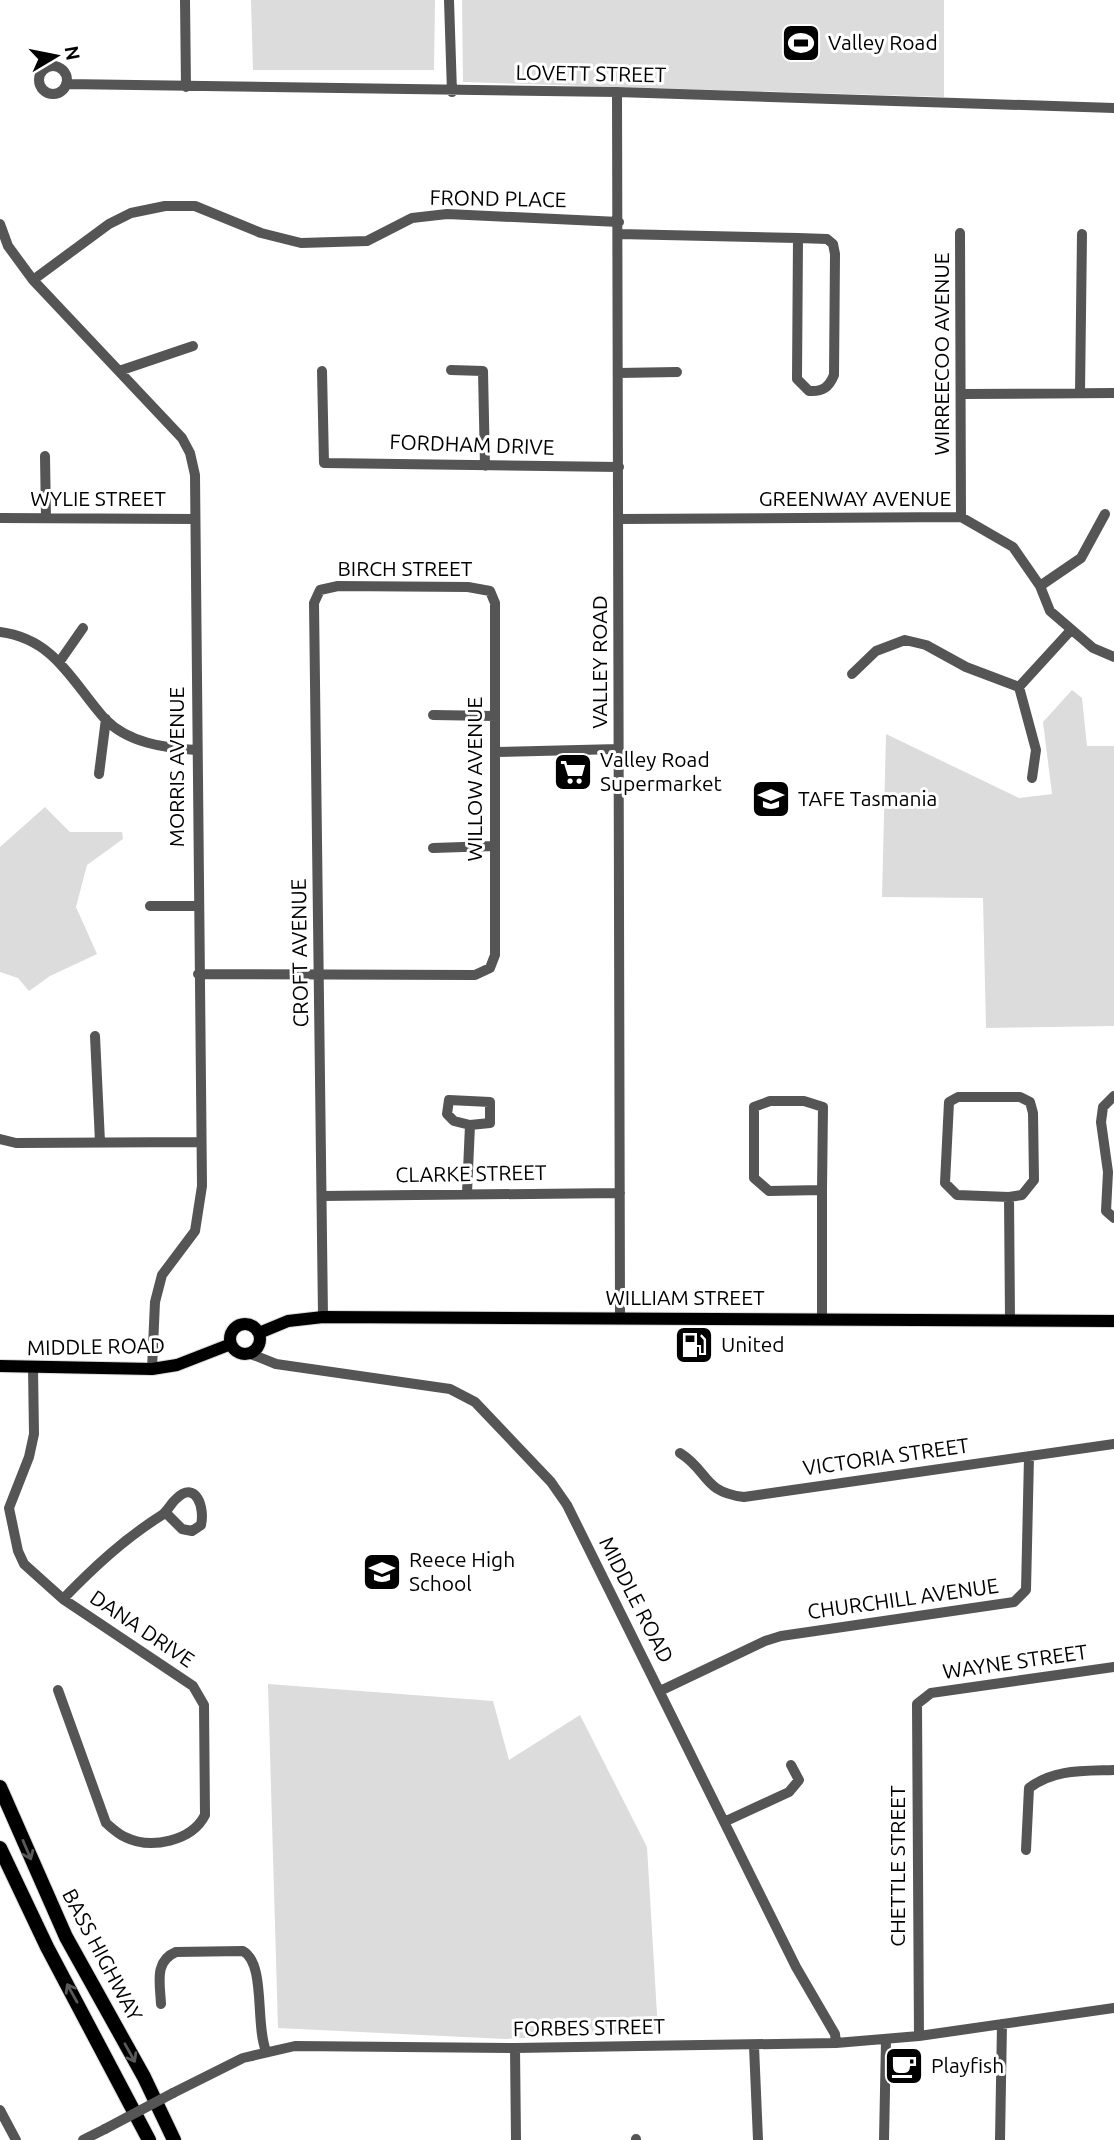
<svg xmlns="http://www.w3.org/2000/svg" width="1114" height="2140" font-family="Ubuntu,sans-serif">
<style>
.green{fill:#dcdcdc}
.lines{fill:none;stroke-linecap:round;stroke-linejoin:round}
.major-casing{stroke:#dbdbdb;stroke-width:14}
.highway-casing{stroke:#dbdbdb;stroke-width:16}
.minor{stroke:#555;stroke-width:10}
.major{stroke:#000;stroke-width:12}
.highway{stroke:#000;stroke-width:14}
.minor-bridge{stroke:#555;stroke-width:10}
.oneway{stroke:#595959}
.labels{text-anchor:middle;stroke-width:6;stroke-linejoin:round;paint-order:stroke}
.poi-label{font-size:21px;fill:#000;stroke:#fff;text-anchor:start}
.street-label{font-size:21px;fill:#000;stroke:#fff}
</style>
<rect width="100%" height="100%" fill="#fff"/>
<path class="green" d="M 251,0 L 435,0 L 434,70 L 253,70 Z
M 462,0 L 944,0 L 944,97 L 463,82 Z
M 1072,690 L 1082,698 L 1087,746 L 1114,746 L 1114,1026 L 986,1028 L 983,898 L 882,897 L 886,734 L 1019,798 L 1052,794 L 1043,722 Z
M 45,807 L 70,832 L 122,832 L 123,839 L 87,865 L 76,907 L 97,954 L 50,976 L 29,991 L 18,978 L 0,972 L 0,847 Z
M 268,1684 L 493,1701 L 509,1760 L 580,1715 L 647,1847 L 658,2031 L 505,2039 L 278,2028 Z"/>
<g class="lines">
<g class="major-casing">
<path id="major" d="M230 1339a15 15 0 1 1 30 0a15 15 0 1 1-30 0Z
M 259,1333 L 288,1321 L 323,1317 L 1114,1321
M 0,1366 L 152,1369 L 177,1365 L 231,1344"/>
</g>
<g class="highway-casing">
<path id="highway" d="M 0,1787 L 66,1937 L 144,2077 L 174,2140
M 0,1848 L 47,1947 L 149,2140"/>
</g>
<path class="minor" d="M 185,0 L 186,87
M 449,0 L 452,92
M39 80a14 14 0 1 1 28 0a14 14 0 1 1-28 0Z
M 66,84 L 617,92 L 1114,108
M 617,92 L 620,1316
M 0,224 L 8,246 L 33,280 L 182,438 L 190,453 L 195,475 L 202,1186 L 195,1231 L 162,1275 L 155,1302 L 152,1369
M 960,233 L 961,517
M 619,234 L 798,238 L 827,239 L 833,244 L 835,254 L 834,375 C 829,387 823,392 809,391 L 797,379 L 798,238
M 33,280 L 109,224 L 131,213 L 165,206 L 195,206 L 261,233 L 301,243 L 367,241 L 412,218 L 447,214 L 619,222
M 451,370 L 483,371 L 485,466
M 119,371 L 193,346
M 322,371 L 324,463 L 619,467
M 619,373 L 677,372
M 1080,393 L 1082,234
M 961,394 L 1114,393
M 45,456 L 46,518
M 0,518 L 195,519
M 619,519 L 961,517 L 1013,547 L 1040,586 L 1050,611 L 1093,648 L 1114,657
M 1040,586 L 1081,558 L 1105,514
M 0,632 C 55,639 72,682 105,719 C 128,743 165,748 196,750
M 60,661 L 83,628
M 852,674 L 876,651 L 905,640 L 926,645 L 966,667 L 1019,687 L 1071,630
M 1019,687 L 1036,750 L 1032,778
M 433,715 L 495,716
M 495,752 L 619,749
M 99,774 L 106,719
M 433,848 L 494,846
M 150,906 L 197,906
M 198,974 L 475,975 L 490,968 L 495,955 L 495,603 L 490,591 L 468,587 L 338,586 L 320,590 L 314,603 L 323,1317
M 95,1036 L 100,1142
M 1114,1096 L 1103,1107 L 1101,1122 L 1108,1172 L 1106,1211 L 1114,1218
M 770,1101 L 804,1101 L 823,1107 L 822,1190 L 769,1191 L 754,1178 L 754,1107 Z
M 0,1139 L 16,1143 L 200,1142
M 822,1190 L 822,1318
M 467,1193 L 470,1125 L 454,1121 L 447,1114 L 449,1100 L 490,1102 L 490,1123 L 470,1125
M 322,1196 L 620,1193
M 1009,1197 L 1022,1195 L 1034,1180 L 1033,1113 L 1030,1102 L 1020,1097 L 958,1097 L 949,1102 L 945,1183 L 957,1195 L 1009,1197 L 1010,1319
M 251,1354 L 276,1364 L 450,1389 L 475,1402 L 551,1482 L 567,1505 L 796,1967 L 835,2034 L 836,2043
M 33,1368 L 34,1434 L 29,1457 L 9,1508 L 18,1551 L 24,1564 L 63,1599 L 193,1686 L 204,1705 L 205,1815 C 192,1841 151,1850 125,1837 C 118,1834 112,1828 106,1823 L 58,1690
M 680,1453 C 709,1471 702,1492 744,1497 L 1114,1444
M 63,1599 C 94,1567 124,1539 162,1515 C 168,1511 170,1504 176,1499 C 196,1479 205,1508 201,1525 L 192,1531 L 182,1529 L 166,1513
M 660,1691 L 765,1641 L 781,1636 L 1014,1602 L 1026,1590 L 1029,1457
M 724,1822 L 789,1792 L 799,1780 L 791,1765
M 1026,1850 L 1029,1788 C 1054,1769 1083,1771 1114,1770
M 161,2004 C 160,1983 154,1961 176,1952 L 243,1951 C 266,1964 255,2024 266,2051
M 919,2036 L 917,1704 L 931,1693 L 1114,1667
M 754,2046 L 758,2140
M 515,2048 L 516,2140
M 173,2093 L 243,2058 L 295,2046 L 515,2048 L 836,2043 L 919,2036 L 1114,2008
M 0,2110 L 16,2140
M 83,2140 L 105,2129
M 636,2140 L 636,2139
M 884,2140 L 886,2040
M 1000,2140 L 1002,2024"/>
<use href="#major" class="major"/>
<use href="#highway" class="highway"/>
<path class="minor-bridge" d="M 105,2129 L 173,2093"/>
</g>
<defs><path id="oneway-shaft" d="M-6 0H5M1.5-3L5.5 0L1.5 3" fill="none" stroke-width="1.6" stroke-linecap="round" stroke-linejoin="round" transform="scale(1.75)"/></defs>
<g class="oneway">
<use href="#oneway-shaft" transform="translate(27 1850) rotate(67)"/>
<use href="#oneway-shaft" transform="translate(72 1993) rotate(-119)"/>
<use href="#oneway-shaft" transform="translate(130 2053) rotate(61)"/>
</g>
<defs>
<g id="stadium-square" transform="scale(2.0125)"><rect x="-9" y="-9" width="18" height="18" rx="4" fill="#000" stroke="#fff"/><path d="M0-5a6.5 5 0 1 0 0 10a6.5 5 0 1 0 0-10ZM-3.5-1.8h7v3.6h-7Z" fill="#fff"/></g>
<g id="supermarket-square" transform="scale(2.0125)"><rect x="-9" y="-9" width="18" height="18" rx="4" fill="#000" stroke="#fff"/><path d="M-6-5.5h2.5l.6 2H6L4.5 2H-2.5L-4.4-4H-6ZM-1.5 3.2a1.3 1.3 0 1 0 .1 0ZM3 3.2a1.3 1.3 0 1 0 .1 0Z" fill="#fff"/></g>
<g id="university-square" transform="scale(2.0125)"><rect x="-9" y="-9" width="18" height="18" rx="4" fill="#000" stroke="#fff"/><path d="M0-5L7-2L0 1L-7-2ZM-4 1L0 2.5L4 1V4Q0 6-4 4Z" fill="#fff"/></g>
<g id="fuel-square" transform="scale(2.0125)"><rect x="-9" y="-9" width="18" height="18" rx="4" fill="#000" stroke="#fff"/><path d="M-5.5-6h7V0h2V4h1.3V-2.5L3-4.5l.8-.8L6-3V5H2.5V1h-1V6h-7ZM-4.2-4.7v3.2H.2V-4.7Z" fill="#fff"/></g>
<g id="school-square" transform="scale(2.0125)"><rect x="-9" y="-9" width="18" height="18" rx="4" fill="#000" stroke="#fff"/><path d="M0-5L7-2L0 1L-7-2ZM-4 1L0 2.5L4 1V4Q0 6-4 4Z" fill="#fff"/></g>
<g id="cafe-square" transform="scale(2.0125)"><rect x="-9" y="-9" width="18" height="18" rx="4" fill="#000" stroke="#fff"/><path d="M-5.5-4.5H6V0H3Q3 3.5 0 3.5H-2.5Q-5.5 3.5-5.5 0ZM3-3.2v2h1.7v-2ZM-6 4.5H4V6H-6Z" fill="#fff"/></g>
</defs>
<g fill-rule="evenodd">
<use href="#stadium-square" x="801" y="43"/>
<use href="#supermarket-square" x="573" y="772"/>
<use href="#university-square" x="771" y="799"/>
<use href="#fuel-square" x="694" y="1345"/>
<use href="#school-square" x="382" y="1572"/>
<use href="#cafe-square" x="904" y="2066"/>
</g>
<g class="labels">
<g class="poi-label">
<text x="828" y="50">Valley Road</text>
<text x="600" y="767">Valley Road<tspan x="600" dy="24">Supermarket</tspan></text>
<text x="798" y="806">TAFE Tasmania</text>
<text x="721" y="1352">United</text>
<text x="409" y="1567">Reece High<tspan x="409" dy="24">School</tspan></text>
<text x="931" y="2073">Playfish</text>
</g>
<g class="street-label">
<text transform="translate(591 74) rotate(1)" y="7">LOVETT STREET</text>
<text transform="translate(498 199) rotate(1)" y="7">FROND PLACE</text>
<text transform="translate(942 354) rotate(-90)" y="7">WIRREECOO AVENUE</text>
<text transform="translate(472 445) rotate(2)" y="7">FORDHAM DRIVE</text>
<text x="98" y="506">WYLIE STREET</text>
<text x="855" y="506">GREENWAY AVENUE</text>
<text x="405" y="576">BIRCH STREET</text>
<text transform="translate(600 662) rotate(-90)" y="7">VALLEY ROAD</text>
<text transform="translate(177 767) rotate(-90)" y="7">MORRIS AVENUE</text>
<text transform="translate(475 779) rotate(-90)" y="7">WILLOW AVENUE</text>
<text transform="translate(300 953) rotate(-91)" y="7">CROFT AVENUE</text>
<text transform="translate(471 1174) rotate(-1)" y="7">CLARKE STREET</text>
<text x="685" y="1305">WILLIAM STREET</text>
<text transform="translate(96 1347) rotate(-1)" y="7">MIDDLE ROAD</text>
<text transform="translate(886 1457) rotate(-8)" y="7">VICTORIA STREET</text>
<text transform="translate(903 1599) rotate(-8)" y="7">CHURCHILL AVENUE</text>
<text transform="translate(636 1600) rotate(63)" y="7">MIDDLE ROAD</text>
<text transform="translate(142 1629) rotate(34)" y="7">DANA DRIVE</text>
<text transform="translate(1015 1662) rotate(-8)" y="7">WAYNE STREET</text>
<text transform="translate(898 1866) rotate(-90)" y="7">CHETTLE STREET</text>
<text transform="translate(102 1955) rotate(62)" y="7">BASS HIGHWAY</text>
<text transform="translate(589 2028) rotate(-1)" y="7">FORBES STREET</text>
</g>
</g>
<g transform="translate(56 56) rotate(80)" stroke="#ffffff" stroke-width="5" paint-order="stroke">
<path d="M0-5L12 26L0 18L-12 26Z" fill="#000000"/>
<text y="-10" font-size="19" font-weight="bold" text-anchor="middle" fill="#000000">N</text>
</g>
</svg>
